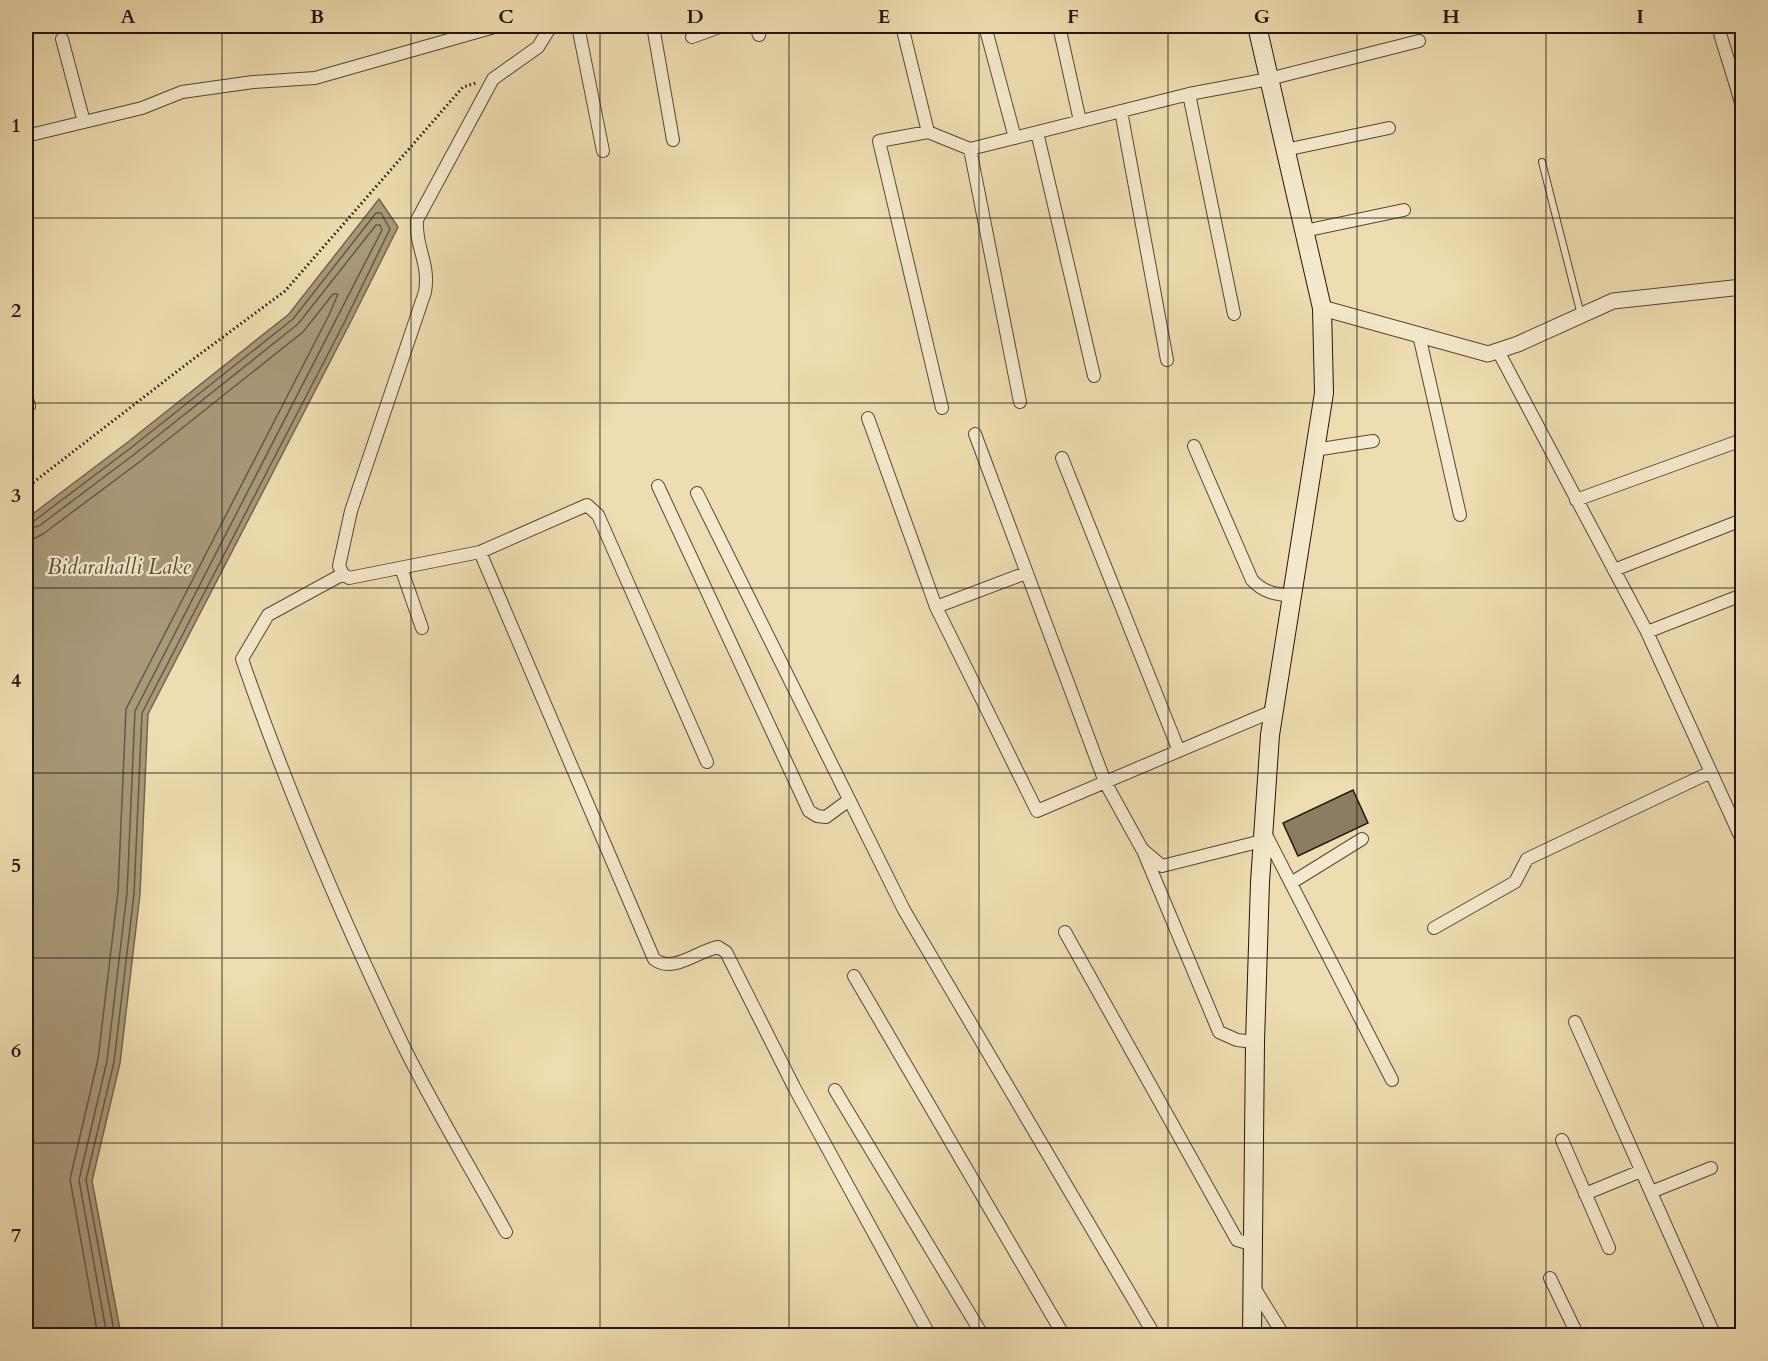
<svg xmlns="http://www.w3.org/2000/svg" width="1768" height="1361" font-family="Cardo,serif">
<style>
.water{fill:#a99979;stroke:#73654e;stroke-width:1.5}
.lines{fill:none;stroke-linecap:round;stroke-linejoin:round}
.shore{stroke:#665844;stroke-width:1.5}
.building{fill:#8c7d62;stroke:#22160e;stroke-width:1.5}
.service-casing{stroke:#554836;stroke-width:8}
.minor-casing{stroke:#554836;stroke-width:14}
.tertiary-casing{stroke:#554836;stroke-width:17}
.secondary-casing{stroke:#22160e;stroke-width:20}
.path{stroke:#22160e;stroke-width:3;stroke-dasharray:1.5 3;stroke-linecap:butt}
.service{stroke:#f4e9cc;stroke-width:6}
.minor{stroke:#f4e9cc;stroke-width:12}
.tertiary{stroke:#f4e9cc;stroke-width:15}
.secondary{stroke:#f4e9cc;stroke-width:18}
.grid{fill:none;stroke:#22160e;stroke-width:1.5;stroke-opacity:0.55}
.labels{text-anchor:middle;stroke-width:4.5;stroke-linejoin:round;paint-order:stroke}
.water-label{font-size:22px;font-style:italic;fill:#584a39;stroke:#f4e9cc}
.neatline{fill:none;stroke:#22160e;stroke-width:2}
.grid-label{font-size:20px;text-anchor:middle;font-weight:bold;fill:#22160e}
</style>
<rect width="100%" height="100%" fill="#eeddb0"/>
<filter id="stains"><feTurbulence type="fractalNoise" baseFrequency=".00333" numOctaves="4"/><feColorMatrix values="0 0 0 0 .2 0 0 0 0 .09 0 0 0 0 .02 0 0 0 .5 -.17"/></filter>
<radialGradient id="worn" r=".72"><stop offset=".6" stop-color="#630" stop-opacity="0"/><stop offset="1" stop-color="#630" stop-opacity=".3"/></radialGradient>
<path class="water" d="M 379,199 L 398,227 L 349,325 L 148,714 L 140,894 L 120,1063 L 92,1181 L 121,1335 L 26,1335 L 26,516 L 30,516 L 128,442 L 289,314 Z"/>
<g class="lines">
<path class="shore" d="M 26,522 L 34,521 L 132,447 L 293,319 L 376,213 L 381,213 L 390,229 L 344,323 L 142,713 L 134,894 L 114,1062 L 86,1180 L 115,1336
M 26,529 L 39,526 L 136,453 L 298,324 L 376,225 L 380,225 L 382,230 L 135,711 L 127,893 L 107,1061 L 79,1180 L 107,1336
M 26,538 L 35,538 L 43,534 L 142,460 L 303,332 L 333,294 L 338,294 L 329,315 L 126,709 L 118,892 L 98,1059 L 70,1179 L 98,1336"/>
</g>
<path class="building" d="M 1353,790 L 1368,823 L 1298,856 L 1283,823 Z"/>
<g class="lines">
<g class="service-casing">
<path id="service" d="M 1542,162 L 1581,315"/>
</g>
<g class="minor-casing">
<path id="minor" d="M 551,26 L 538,47 L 493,79 L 417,220 C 415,248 430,262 425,292 L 351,511 L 339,566 L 343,574 L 349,578 L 480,552 L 587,505 L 598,515 L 707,762
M 578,26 L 603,151
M 653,26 L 673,140
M 756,26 L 759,35
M 902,26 L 928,132
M 985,26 L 1015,138
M 1059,26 L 1080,121
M 1718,26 C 1725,53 1735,79 1742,107
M 692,37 L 722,26
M 62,39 L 84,122
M 1189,94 L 1234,314
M 1121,111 L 1167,360
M 1037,132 L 1094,376
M 26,136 L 142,108 L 182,92 L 253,82 L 315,78 L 498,26
M 1285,150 L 1389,128
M 1304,231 L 1404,210
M 1419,335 L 1460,515
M 1498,351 L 1647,632 L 1742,595
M 26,396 L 29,406
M 1020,402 L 970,149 L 1189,94 L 1269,79 L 1419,41
M 942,408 L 879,141 L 928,132 L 970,149
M 868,418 L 936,607 L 1037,811 L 1273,711
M 975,434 L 1105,782 L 1142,849 L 1162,866 L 1262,841
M 1194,446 L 1252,580 C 1264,593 1276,594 1292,596
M 1314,450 L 1373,441
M 1062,458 L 1179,751
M 658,486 L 809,811 L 817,816 L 826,817 L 849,800
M 697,493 L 904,910 L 1155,1336
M 1576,500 L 1742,440
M 480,552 L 654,959 C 673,974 697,951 718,947 L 726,952 L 794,1087 L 930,1336
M 401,568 L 422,628
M 1614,570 L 1742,520
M 343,574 L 268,615 L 242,659 C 287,790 343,920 403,1045 C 434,1108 472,1170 506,1232
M 936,607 L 1026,573
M 1647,632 L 1742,840
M 1265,833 L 1392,1080
M 1144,853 L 1219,1032 L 1237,1040 L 1255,1042
M 1291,883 L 1362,839
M 1434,928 L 1515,882 L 1527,859 L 1711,772
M 1065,932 L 1237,1240 L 1254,1245
M 854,976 L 1064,1336
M 1575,1022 L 1715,1336
M 835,1090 L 983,1336
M 1562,1140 L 1609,1248
M 1651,1192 L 1711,1168
M 1585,1194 L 1641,1171
M 1550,1278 L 1578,1336
M 1253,1286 L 1284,1336"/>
</g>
<g class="tertiary-casing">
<path id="tertiary" d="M 1322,308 L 1488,354 L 1518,344 L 1613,301 L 1742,287"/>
</g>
<g class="secondary-casing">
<path id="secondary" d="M 1252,1336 L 1255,1042 L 1260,882 L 1270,735 L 1324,393 L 1322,308 L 1257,26"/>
</g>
<path class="path" d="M 26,488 L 188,363 L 285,291 L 463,87 L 476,83"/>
<use href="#service" class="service"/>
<use href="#minor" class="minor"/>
<use href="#tertiary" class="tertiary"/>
<use href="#secondary" class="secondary"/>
</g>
<path class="grid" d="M 222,26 L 222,1336M 411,26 L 411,1336M 600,26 L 600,1336M 789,26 L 789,1336M 979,26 L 979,1336M 1168,26 L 1168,1336M 1357,26 L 1357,1336M 1546,26 L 1546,1336M 26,218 L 1742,218M 26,403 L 1742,403M 26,588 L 1742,588M 26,773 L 1742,773M 26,958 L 1742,958M 26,1143 L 1742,1143"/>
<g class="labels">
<g class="water-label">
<text x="119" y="574">Bidarahalli Lake</text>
</g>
</g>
<rect width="1768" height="1361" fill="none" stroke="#eeddb0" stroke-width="66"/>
<rect x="33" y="33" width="1702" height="1295" class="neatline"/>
<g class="grid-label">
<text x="128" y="23">A</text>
<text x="317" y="23">B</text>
<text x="506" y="23">C</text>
<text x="695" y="23">D</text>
<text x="884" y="23">E</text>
<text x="1073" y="23">F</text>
<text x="1262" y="23">G</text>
<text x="1451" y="23">H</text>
<text x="1640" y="23">I</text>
<text x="16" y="132">1</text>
<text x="16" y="317">2</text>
<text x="16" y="502">3</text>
<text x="16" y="687">4</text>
<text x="16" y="872">5</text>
<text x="16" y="1057">6</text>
<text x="16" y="1242">7</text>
</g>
<rect width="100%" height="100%" filter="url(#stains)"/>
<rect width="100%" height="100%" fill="url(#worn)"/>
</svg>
